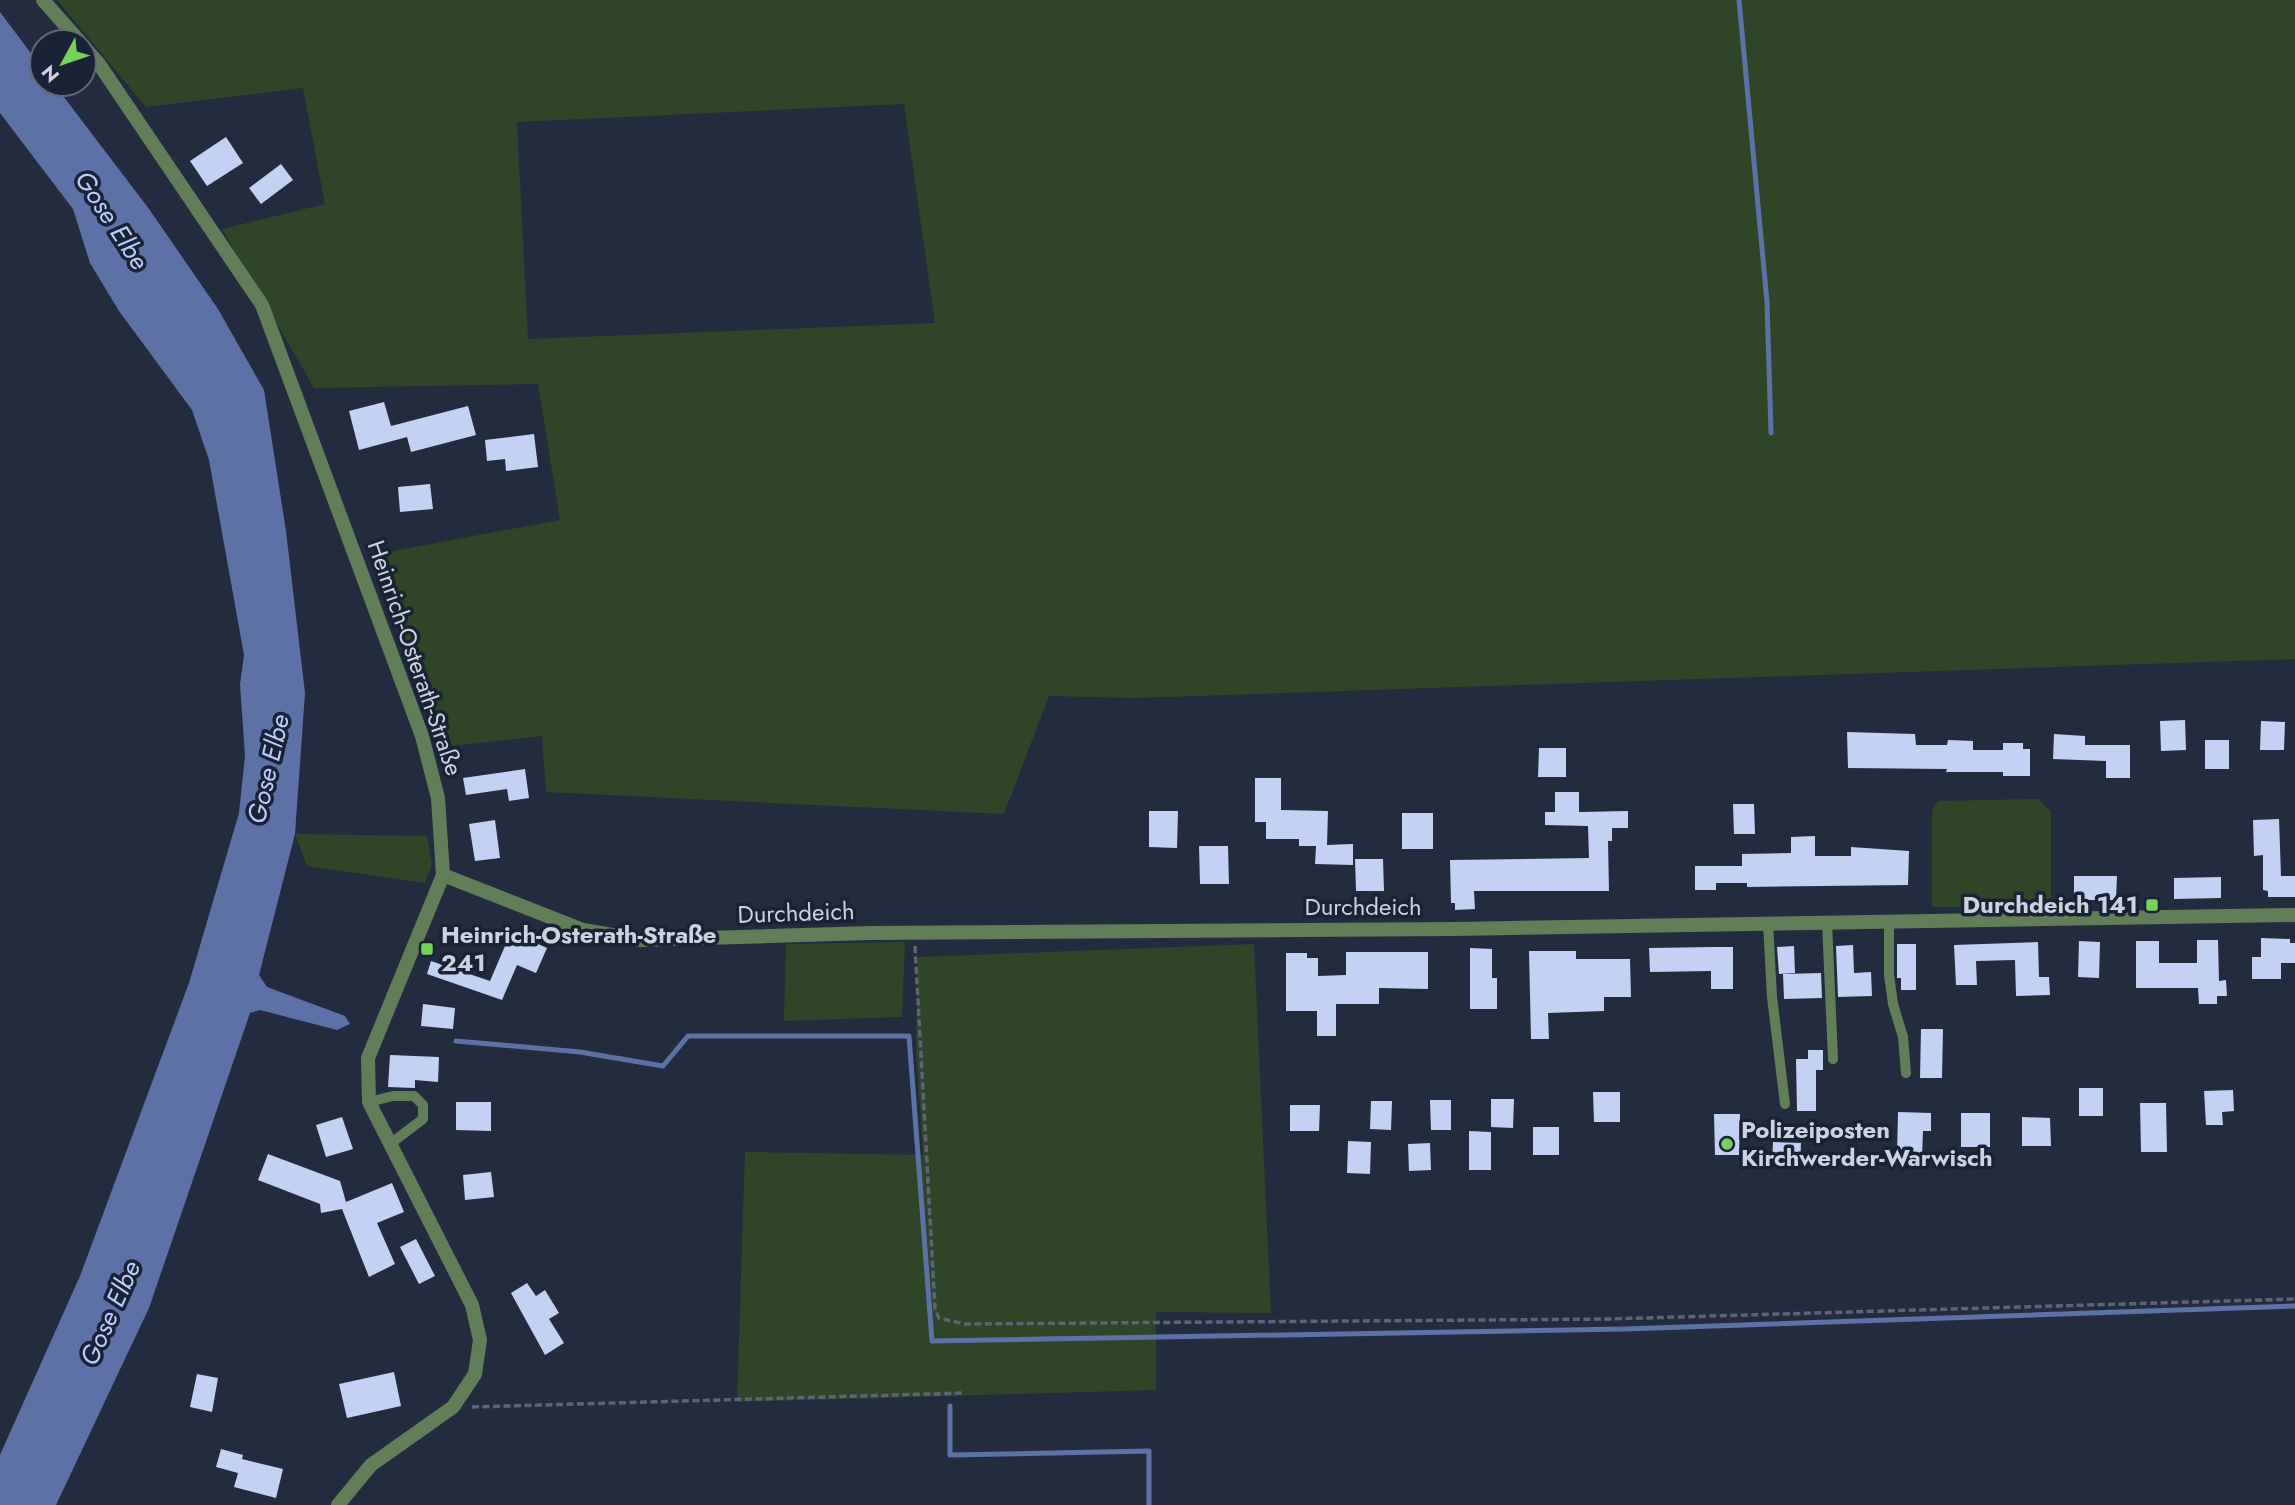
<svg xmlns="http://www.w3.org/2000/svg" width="2295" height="1505" font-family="Jost,sans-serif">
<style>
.green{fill:#2e4528;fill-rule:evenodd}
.water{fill:#5c72a6}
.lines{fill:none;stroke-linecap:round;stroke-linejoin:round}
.stream{stroke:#5c72a6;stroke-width:5}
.building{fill:#c2d1f4}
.path{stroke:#5c6475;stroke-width:3.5;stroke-dasharray:7 3.5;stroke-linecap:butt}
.service{stroke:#617e59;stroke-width:10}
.tertiary{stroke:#617e59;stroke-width:14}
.poi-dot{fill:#75d25b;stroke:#1a2235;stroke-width:2.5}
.labels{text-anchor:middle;stroke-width:7;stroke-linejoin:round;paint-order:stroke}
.street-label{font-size:24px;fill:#ccd2df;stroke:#1a2235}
.poi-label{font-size:24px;font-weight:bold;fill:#ccd2df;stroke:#1a2235;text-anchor:start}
.water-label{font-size:26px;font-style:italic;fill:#b8cdfc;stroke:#1a2235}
</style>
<rect width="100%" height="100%" fill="#232c3f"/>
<path class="green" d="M 57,0 L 2295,0 L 2295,659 L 1135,698 L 1049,696 L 1004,814 L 546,792 L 542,736 L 443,747 L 371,555 L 560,520 L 538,384 L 314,388 L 222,229 L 325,204 L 303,88 L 146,107 ZM 904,104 L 935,323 L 528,339 L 517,122 Z
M 2038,799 L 2051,812 L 2051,907 L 1932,907 L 1932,811 L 1938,801 Z
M 295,834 L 427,836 L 432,864 L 425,883 L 307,866 Z
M 905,942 L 902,1017 L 784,1021 L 786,944 Z
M 1254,944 L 1271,1313 L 1156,1312 L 1156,1390 L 737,1402 L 745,1152 L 923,1155 L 916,1047 L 918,957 Z"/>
<path class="water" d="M 0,12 L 42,68 L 42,84 L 54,84 L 149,209 L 218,309 L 264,390 L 286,531 L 305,693 L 295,834 L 259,975 L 267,987 L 345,1016 L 350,1024 L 337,1030 L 260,1010 L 250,1013 L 149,1308 L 56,1505 L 0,1505 L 0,1455 L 80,1276 L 189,983 L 239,813 L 245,756 L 240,684 L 244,655 L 209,460 L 192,410 L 119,311 L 90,263 L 73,209 L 0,113 Z"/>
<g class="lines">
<path class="stream" d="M 1739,0 L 1767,302 L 1771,433
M 456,1041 L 580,1052 L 663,1066 L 688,1036 L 909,1036 L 932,1341 L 1624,1329 L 2295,1306
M 950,1406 L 950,1455 L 1149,1451 L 1149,1505"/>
</g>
<path class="building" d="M 226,137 L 243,163 L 207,186 L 190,161 Z
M 281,164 L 293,180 L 261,204 L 249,188 Z
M 384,402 L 391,426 L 468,406 L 476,435 L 411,452 L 407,437 L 359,450 L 349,411 Z
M 534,434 L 538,467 L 506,471 L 505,459 L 487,461 L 485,440 Z
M 430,484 L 433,509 L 400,512 L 398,487 Z
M 2185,720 L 2186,750 L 2161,751 L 2160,721 Z
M 2261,721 L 2285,722 L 2284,750 L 2260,750 Z
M 1847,732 L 1915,734 L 1916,745 L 1947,745 L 1948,740 L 1973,741 L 1973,750 L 2003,750 L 2003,743 L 2023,743 L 2023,749 L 2030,749 L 2030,776 L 2003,776 L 2003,772 L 1946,772 L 1947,769 L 1848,768 Z
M 2054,734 L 2085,736 L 2085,745 L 2130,745 L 2130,778 L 2106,778 L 2106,761 L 2053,759 Z
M 2205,740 L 2229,740 L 2229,769 L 2205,769 Z
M 1539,748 L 1566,748 L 1566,777 L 1538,777 Z
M 525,769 L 529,798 L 509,801 L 507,789 L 466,795 L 463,778 Z
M 1255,778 L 1281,778 L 1281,810 L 1328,811 L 1327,845 L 1353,844 L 1353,865 L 1315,864 L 1316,846 L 1299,846 L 1299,839 L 1266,839 L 1266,822 L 1255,822 Z
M 1555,792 L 1579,792 L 1579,812 L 1628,811 L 1628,828 L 1612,828 L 1612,841 L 1608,841 L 1609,891 L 1474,891 L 1475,909 L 1455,910 L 1455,903 L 1451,903 L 1450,860 L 1589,858 L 1588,826 L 1545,825 L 1545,812 L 1555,812 Z
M 1733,804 L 1754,804 L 1755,834 L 1734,834 Z
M 1149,811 L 1178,811 L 1177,848 L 1149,847 Z
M 1402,813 L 1433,813 L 1433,849 L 1402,849 Z
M 2279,819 L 2281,876 L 2295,876 L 2295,897 L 2268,897 L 2268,891 L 2263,890 L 2263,855 L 2254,856 L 2253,820 Z
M 495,820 L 500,858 L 475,861 L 469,824 Z
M 1815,836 L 1815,856 L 1851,856 L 1851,847 L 1909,851 L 1908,885 L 1747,887 L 1747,883 L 1716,883 L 1716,890 L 1695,890 L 1695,866 L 1742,866 L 1742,854 L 1791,853 L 1791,837 Z
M 1199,846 L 1228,846 L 1229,884 L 1200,884 Z
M 1355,859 L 1383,859 L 1384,891 L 1356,891 Z
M 2074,876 L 2117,876 L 2116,900 L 2074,900 Z
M 2221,877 L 2221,898 L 2174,899 L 2174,878 Z
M 511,932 L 547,948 L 536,973 L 517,965 L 502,1000 L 427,974 L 431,961 L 490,981 Z
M 2261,938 L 2290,939 L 2290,943 L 2295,943 L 2295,963 L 2281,963 L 2281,979 L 2252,979 L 2252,957 L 2261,957 Z
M 2197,940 L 2218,940 L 2219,981 L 2226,980 L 2227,996 L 2217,996 L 2217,1004 L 2199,1004 L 2198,988 L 2136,988 L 2136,941 L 2159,941 L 2159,963 L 2197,963 Z
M 2079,941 L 2100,942 L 2099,978 L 2078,977 Z
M 2038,942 L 2039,977 L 2049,977 L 2050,995 L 2016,996 L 2015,960 L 1976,961 L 1977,985 L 1956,985 L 1954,945 Z
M 1897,944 L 1916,944 L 1916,990 L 1901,990 L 1901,978 L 1897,978 Z
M 1853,945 L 1854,973 L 1871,972 L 1872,996 L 1838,997 L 1836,946 Z
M 1794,946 L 1795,973 L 1779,974 L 1777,947 Z
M 1714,947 L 1733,947 L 1733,989 L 1711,989 L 1711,971 L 1650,972 L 1649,948 Z
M 1470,948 L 1492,949 L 1492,978 L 1497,978 L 1497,1009 L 1470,1009 Z
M 1529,951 L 1576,951 L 1576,959 L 1630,959 L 1631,997 L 1604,997 L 1604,1011 L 1548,1013 L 1549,1039 L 1531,1039 Z
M 1346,952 L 1428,952 L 1428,989 L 1379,988 L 1379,1004 L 1336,1004 L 1336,1036 L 1317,1036 L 1317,1011 L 1286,1011 L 1286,953 L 1307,953 L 1307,958 L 1318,958 L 1318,976 L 1346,975 Z
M 1821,973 L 1822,998 L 1784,999 L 1783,974 Z
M 423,1004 L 455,1008 L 453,1029 L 421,1026 Z
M 1921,1029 L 1943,1029 L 1942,1078 L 1920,1078 Z
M 1808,1050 L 1823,1050 L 1823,1070 L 1816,1070 L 1816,1111 L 1797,1111 L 1796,1059 L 1808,1059 Z
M 390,1055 L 439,1057 L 438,1082 L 415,1080 L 415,1088 L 388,1087 Z
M 2079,1088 L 2103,1088 L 2103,1116 L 2079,1116 Z
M 2233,1090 L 2234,1111 L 2222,1112 L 2223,1125 L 2206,1125 L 2204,1091 Z
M 1593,1092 L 1620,1092 L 1620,1122 L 1594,1122 Z
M 1491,1099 L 1514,1099 L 1513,1128 L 1491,1127 Z
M 1430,1100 L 1451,1100 L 1451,1130 L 1431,1130 Z
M 1371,1101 L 1392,1101 L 1391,1130 L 1370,1129 Z
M 456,1102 L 491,1102 L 491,1131 L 456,1130 Z
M 2140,1103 L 2166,1103 L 2167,1152 L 2141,1152 Z
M 1290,1105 L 1320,1105 L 1319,1131 L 1290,1131 Z
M 1898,1112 L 1931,1113 L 1931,1131 L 1923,1131 L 1922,1157 L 1897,1157 Z
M 1961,1113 L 1990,1113 L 1990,1147 L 1961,1147 Z
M 1714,1114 L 1740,1114 L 1739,1155 L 1715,1155 Z
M 342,1117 L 353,1149 L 326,1157 L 316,1125 Z
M 2022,1117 L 2050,1118 L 2051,1146 L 2022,1146 Z
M 1533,1127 L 1559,1127 L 1559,1155 L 1533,1155 Z
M 1469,1131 L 1491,1132 L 1491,1170 L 1469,1170 Z
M 1348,1141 L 1371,1142 L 1370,1174 L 1347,1173 Z
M 1773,1142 L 1801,1143 L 1800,1165 L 1772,1164 Z
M 1430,1143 L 1431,1170 L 1409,1171 L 1408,1144 Z
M 268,1154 L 340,1181 L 346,1202 L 392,1183 L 404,1212 L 377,1223 L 395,1264 L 369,1277 L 342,1209 L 321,1213 L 320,1204 L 258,1180 Z
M 491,1172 L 494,1197 L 465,1200 L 463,1175 Z
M 416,1239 L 435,1276 L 419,1284 L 400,1247 Z
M 527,1283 L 536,1296 L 545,1290 L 559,1313 L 549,1319 L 564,1343 L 545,1355 L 511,1293 Z
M 394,1372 L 401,1406 L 347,1418 L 339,1384 Z
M 197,1374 L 218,1378 L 212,1412 L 190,1407 Z
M 221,1449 L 243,1455 L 242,1459 L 283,1469 L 276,1498 L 234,1487 L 238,1473 L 216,1467 Z"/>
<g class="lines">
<path class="path" d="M 915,946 L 935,1309 L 939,1318 L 964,1324 L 1609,1319 L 2295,1299
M 472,1407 L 965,1393"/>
<path class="service" d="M 1889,921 L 1889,975 L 1893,1004 L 1903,1037 L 1906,1073
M 1827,922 L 1833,1059
M 1768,923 L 1772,997 L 1785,1104
M 369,1102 L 393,1096 L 414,1096 L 423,1105 L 423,1119 L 390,1144"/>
<path class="tertiary" d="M 43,0 L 80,42
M 84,47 L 99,64 L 262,305 L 422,736 L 438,798 L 443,875 L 368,1058 L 369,1102 L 472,1305 L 480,1340 L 475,1374 L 453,1407 L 371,1465 L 338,1505
M 443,875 L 583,930 L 641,940 L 870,933 L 1453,929 L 2295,915"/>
</g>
<g class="poi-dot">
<rect x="2145" y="898" width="14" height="14" rx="3.5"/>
<rect x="420" y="942" width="14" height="14" rx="3.5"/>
<circle cx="1727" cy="1144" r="7"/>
</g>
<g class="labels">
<g class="street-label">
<text transform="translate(415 658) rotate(71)" y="8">Heinrich-Osterath-Straße</text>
<text x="1363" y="915">Durchdeich</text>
<text transform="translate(796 913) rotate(-2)" y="8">Durchdeich</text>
</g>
<g class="poi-label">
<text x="2138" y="913" text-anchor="end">Durchdeich 141</text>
<text x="441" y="943">Heinrich-Osterath-Straße<tspan x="441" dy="28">241</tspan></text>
<text x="1741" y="1138">Polizeiposten<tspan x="1741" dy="28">Kirchwerder-Warwisch</tspan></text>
</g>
<g class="water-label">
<text transform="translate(112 220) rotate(57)" y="9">Gose Elbe</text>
<text transform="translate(268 769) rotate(-77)" y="9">Gose Elbe</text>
<text transform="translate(110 1313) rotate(-66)" y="9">Gose Elbe</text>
</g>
</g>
<g transform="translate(63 63) rotate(230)"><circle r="33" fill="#1a2235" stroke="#616879" stroke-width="2"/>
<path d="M0-5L12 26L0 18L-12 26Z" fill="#75d25b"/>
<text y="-10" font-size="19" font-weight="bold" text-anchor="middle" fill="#ccd2df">N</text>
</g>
</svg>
